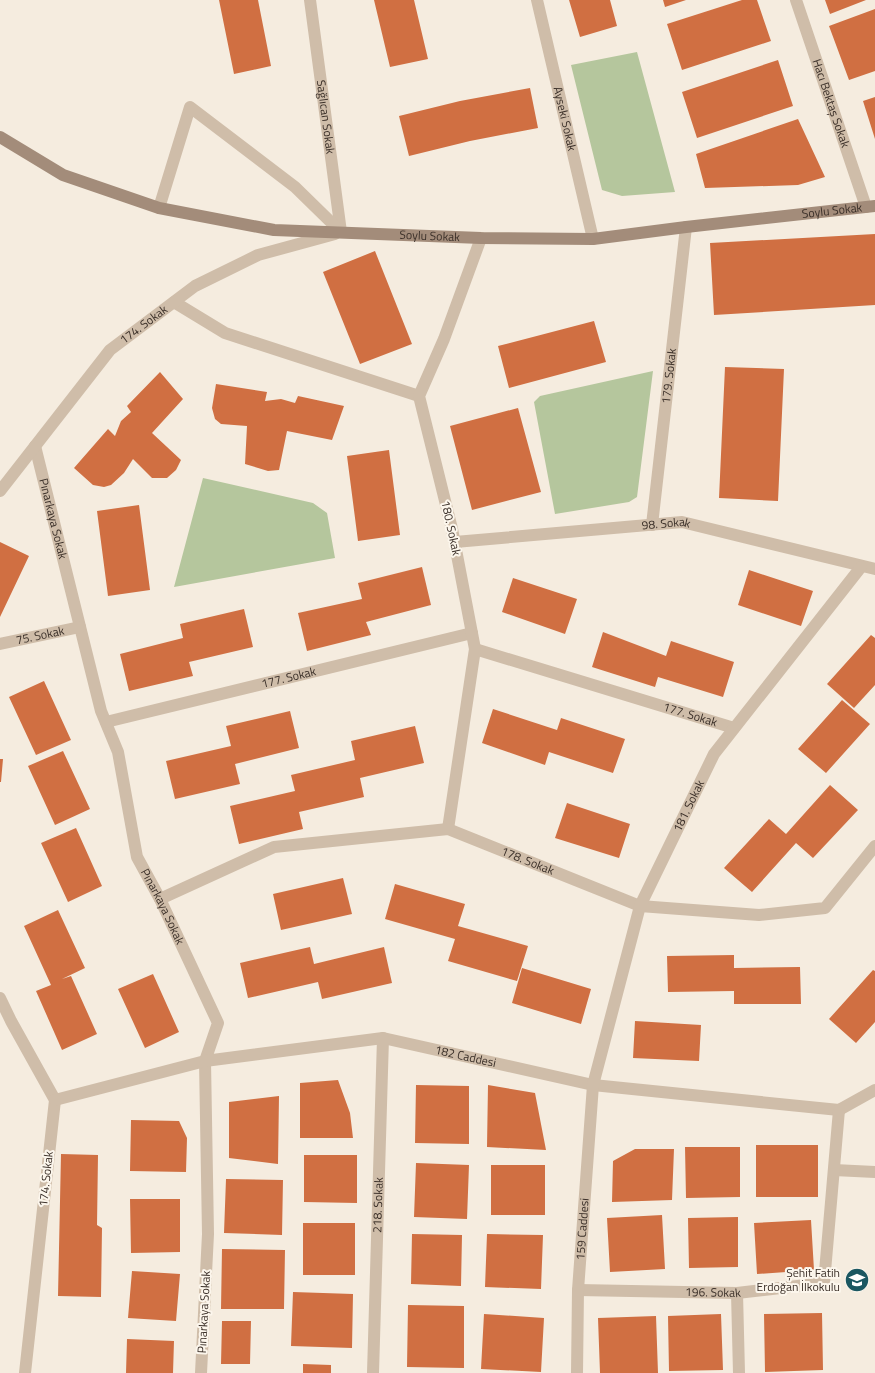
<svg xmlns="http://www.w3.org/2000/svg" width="875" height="1373" font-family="'Titillium Web',sans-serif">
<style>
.green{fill:#b5c69d}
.building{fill:#d06f42}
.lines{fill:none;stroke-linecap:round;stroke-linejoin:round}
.street{stroke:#cfbda9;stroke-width:12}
.secondary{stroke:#a38c7a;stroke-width:12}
.labels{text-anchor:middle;stroke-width:4;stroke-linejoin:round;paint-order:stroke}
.street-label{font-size:12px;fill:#3b3029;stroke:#fcf6ec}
.poi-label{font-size:12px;fill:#3b3029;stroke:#fcf6ec;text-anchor:end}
</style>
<rect width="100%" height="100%" fill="#f5ecdf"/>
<path class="green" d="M 637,52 L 675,192 L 622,196 L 602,190 L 571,65 Z
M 653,371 L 637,497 L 629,502 L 555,514 L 534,402 L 540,396 Z
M 203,478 L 313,503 L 327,513 L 335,558 L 174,587 Z"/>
<path class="building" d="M 219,0 L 258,0 L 271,66 L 234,74 Z
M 374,0 L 414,0 L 428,59 L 390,67 Z
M 569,0 L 610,0 L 617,26 L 580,37 Z
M 663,0 L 686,0 L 665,7 Z
M 742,0 L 757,0 L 771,41 L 682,70 L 667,24 Z
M 825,0 L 866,0 L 830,14 Z
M 875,9 L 875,71 L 849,80 L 829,26 Z
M 778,60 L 793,106 L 697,138 L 682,92 Z
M 530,88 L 538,128 L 470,141 L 409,156 L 399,116 L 460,101 Z
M 875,97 L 875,139 L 863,101 Z
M 798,119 L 825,177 L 798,185 L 705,188 L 696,154 Z
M 875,234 L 875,305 L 714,315 L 710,243 Z
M 375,251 L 412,344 L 360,364 L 323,272 Z
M 594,321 L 606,362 L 509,388 L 498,346 Z
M 725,367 L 784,369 L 778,501 L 719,498 Z
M 160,372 L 183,399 L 152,433 L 181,460 L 176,470 L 167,478 L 152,478 L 133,459 L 124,473 L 111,485 L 104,487 L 93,485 L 74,468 L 108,429 L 115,436 L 121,421 L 131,412 L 127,406 Z
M 216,384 L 267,392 L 265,401 L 281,399 L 295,403 L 298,396 L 344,406 L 332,440 L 287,431 L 279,470 L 268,471 L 245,464 L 247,426 L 221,424 L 215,419 L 212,408 Z
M 518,408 L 541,492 L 472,510 L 450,426 Z
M 389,450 L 400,535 L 358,541 L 347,456 Z
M 139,505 L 150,590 L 108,596 L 97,511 Z
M 0,542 L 29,556 L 0,617 Z
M 422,567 L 431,605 L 366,622 L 371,635 L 307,651 L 298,613 L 362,599 L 358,583 Z
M 749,570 L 813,591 L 801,626 L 738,605 Z
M 513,578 L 577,599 L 565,634 L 502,612 Z
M 244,609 L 253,647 L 189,662 L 193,676 L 129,691 L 120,654 L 183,638 L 180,624 Z
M 603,632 L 666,656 L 671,641 L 734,662 L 723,697 L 658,677 L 655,687 L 592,667 Z
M 871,635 L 875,638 L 875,685 L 854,708 L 827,684 Z
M 44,681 L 71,740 L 36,755 L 9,697 Z
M 842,700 L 870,724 L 826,773 L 798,749 Z
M 493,709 L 557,730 L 561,718 L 625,739 L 613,773 L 549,752 L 545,765 L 482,743 Z
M 290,711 L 299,748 L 235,764 L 240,784 L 175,799 L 166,761 L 231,746 L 226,726 Z
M 415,726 L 424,763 L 360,778 L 364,797 L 299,812 L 303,829 L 239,844 L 230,806 L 295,791 L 291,775 L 355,760 L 351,741 Z
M 63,751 L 90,809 L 55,825 L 28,766 Z
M 0,759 L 3,759 L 1,782 L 0,782 Z
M 830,785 L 858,810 L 813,858 L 796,843 L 752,892 L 724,868 L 769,819 L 786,834 Z
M 567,803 L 630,824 L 619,858 L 555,838 Z
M 76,828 L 102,886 L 68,902 L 41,843 Z
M 343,878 L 352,914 L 281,930 L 273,894 Z
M 395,884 L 465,904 L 458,926 L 528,946 L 517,981 L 448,961 L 455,939 L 385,919 Z
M 58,910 L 85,968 L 62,979 L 71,976 L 97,1034 L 62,1050 L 36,991 L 51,985 L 24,926 Z
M 310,947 L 314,964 L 384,947 L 392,983 L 322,999 L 318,982 L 248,998 L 240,963 Z
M 734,955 L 734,968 L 800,967 L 801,1004 L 734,1004 L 734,991 L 668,992 L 667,956 Z
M 522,968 L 591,989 L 581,1024 L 512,1003 Z
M 873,970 L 875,971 L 875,1022 L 856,1043 L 829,1019 Z
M 153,974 L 179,1032 L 145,1048 L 118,989 Z
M 635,1021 L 701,1025 L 699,1061 L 633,1058 Z
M 338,1080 L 350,1113 L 353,1138 L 300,1138 L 300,1083 Z
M 416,1085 L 469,1086 L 469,1144 L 415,1143 Z
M 488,1085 L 535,1093 L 546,1150 L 487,1147 Z
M 279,1096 L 278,1164 L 229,1158 L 229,1102 Z
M 131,1120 L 179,1121 L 187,1138 L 186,1172 L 130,1171 Z
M 756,1145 L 818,1145 L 818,1197 L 756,1197 Z
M 685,1147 L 740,1147 L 740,1197 L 686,1198 Z
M 635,1149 L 674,1149 L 672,1200 L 612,1202 L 613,1161 Z
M 61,1154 L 98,1155 L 97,1225 L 102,1228 L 101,1297 L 58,1296 Z
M 304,1155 L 357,1155 L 357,1203 L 304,1202 Z
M 416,1163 L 469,1165 L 467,1219 L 414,1217 Z
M 491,1165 L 545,1165 L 545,1215 L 491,1215 Z
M 226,1179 L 283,1180 L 282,1235 L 224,1233 Z
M 130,1199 L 180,1199 L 180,1252 L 131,1253 Z
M 662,1215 L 665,1269 L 610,1272 L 607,1218 Z
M 738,1217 L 738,1267 L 689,1268 L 688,1218 Z
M 811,1220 L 814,1270 L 757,1274 L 754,1223 Z
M 303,1223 L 355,1223 L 355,1275 L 303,1275 Z
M 412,1234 L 462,1235 L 461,1286 L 411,1284 Z
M 487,1234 L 543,1235 L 541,1289 L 485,1287 Z
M 222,1249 L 285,1250 L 284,1309 L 221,1309 Z
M 132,1271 L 180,1274 L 176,1321 L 128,1318 Z
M 293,1292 L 353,1294 L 352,1348 L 291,1346 Z
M 408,1305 L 464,1306 L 464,1368 L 407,1367 Z
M 822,1313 L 823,1370 L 765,1372 L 764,1314 Z
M 484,1314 L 544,1318 L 541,1372 L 481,1369 Z
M 721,1314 L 723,1370 L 669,1371 L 668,1316 Z
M 656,1316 L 658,1373 L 600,1373 L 598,1318 Z
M 222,1321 L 251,1321 L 250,1364 L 221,1364 Z
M 127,1339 L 174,1341 L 173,1373 L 126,1373 Z
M 303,1364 L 331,1365 L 331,1373 L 303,1373 Z"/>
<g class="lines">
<g class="street">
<path id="s1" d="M 310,0 L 341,232"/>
<path id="s2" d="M 537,0 L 593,239"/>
<path id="s3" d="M 796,0 L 866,207"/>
<path d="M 159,208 L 190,107 L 295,187 L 341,232"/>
<path d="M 174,302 L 225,333 L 419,396"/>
<path id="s4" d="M 35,446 L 101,711 L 118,752 L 137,857 L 160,899 L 218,1023 L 205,1061 L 208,1234 L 201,1373"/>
<path id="s5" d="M 0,491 L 110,350 L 195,286 L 258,255 L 335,234"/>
<path id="s6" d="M 652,525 L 686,227"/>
<path id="s7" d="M 455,542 L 682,522 L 875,569"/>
<path id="s8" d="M 0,644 L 80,627"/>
<path id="s9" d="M 475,649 L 734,728"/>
<path id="s10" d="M 106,722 L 472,633"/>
<path d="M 448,829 L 475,649 L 452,529 L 419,396 L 444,339 L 481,238"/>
<path id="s11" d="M 160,899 L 274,847 L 448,829 L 640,906 L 759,915 L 825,908 L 875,846"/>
<path d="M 0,998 L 11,1021 L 55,1100 L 25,1373"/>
<path id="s12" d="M 55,1100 L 205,1061 L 383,1038 L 593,1085 L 839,1110 L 875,1090"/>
<path d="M 834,1170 L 875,1172"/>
<path id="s13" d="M 578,1290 L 737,1293 L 824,1283 L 839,1110"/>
<path d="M 737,1293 L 739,1373"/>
<path id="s14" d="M 373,1373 L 383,1038"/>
<path id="s15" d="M 577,1373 L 578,1290 L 593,1085 L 640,906 L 714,754 L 861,567"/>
</g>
<path class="secondary" id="s16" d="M 0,137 L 63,175 L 159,208 L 274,230 L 481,238 L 593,239 L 686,227 L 875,206"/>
</g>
<defs>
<g id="school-disc" transform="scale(1.25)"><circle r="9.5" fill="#1b5761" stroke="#fcf6ec"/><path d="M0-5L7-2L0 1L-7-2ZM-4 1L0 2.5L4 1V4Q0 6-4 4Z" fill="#fff"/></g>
</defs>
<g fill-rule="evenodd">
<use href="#school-disc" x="857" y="1280"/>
</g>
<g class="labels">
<g class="street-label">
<text dy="4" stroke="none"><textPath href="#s3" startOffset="109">Hacı Bektaş Sokak</textPath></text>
<text dy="4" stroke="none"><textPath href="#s1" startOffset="118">Sağlıcan Sokak</textPath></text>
<text dy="4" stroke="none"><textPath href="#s2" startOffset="122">Ayseki Sokak</textPath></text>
<text dy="4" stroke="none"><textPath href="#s16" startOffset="852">Soylu Sokak</textPath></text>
<text dy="4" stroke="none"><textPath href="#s16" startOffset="448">Soylu Sokak</textPath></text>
<text dy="4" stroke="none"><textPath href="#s5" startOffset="221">174. Sokak</textPath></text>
<text dy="4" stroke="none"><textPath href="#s6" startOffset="150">179. Sokak</textPath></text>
<text dy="4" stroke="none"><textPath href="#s4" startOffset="75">Pınarkaya Sokak</textPath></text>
<text dy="4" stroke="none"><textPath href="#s7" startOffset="212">98. Sokak</textPath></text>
<text transform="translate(451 528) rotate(78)" y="4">180. Sokak</text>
<text dy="4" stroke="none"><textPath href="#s8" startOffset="41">75. Sokak</textPath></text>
<text dy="4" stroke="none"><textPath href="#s10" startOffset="188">177. Sokak</textPath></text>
<text dy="4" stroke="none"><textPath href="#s9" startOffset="225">177. Sokak</textPath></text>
<text dy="4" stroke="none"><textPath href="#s15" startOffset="585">181. Sokak</textPath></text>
<text dy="4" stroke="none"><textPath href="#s11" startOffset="386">178. Sokak</textPath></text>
<text dy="4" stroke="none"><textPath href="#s4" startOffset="480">Pınarkaya Sokak</textPath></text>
<text dy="4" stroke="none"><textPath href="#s12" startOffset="419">182 Caddesi</textPath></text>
<text transform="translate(46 1179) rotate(-84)" y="4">174. Sokak</text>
<text dy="4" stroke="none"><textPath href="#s14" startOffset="168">218. Sokak</textPath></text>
<text dy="4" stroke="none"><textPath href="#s15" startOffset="144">159 Caddesi</textPath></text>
<text dy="4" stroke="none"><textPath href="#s13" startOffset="135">196. Sokak</textPath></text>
<text transform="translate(204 1312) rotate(-87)" y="4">Pınarkaya Sokak</text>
</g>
<g class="poi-label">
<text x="840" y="1277">Şehit Fatih<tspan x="840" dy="14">Erdoğan İlkokulu</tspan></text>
</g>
</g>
</svg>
